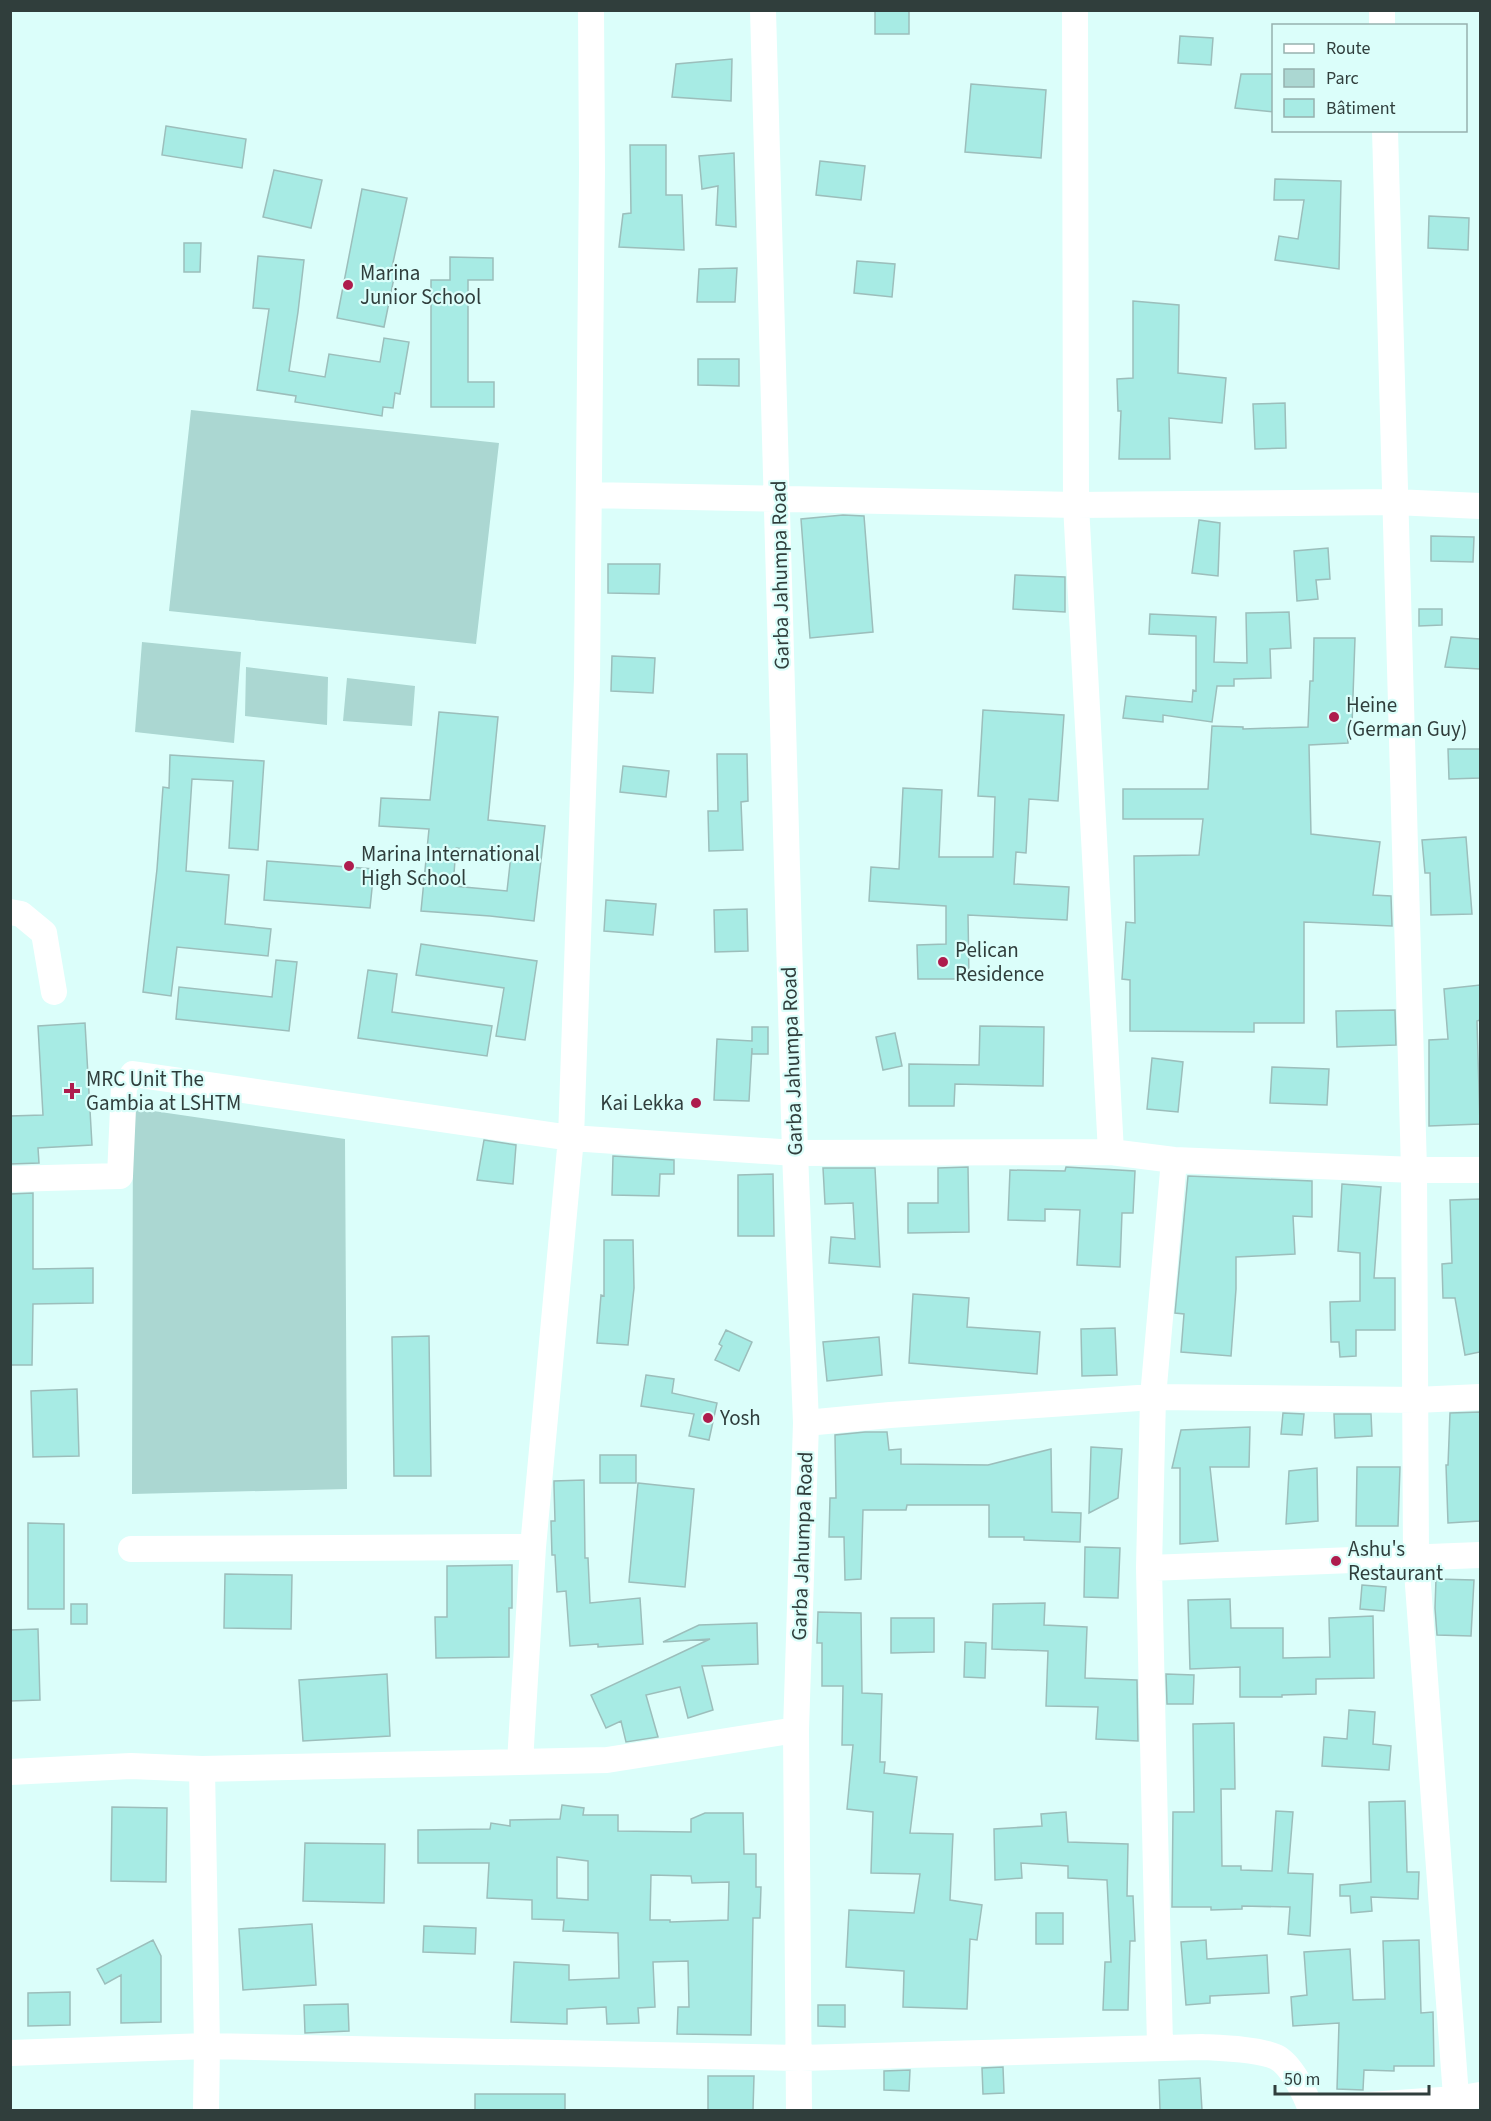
<svg xmlns="http://www.w3.org/2000/svg" width="1491" height="2121" font-family="'Source Sans 3',sans-serif">
<style>
.green{fill:#abd7d2}
.building{fill:#a7ebe4;stroke:#9cbebb;stroke-width:1.5;fill-rule:evenodd}
.lines{fill:none;stroke-linecap:round;stroke-linejoin:round}
.minor{stroke:#fff;stroke-width:26}
.poi-dot{fill:#ae1c4d;stroke:#dbfefa;stroke-width:2}
.labels{text-anchor:middle;stroke-width:4.5;stroke-linejoin:round;paint-order:stroke}
.poi-label{font-size:21px;fill:#303e3c;stroke:#dbfefa;text-anchor:start}
.street-label{font-size:21px;fill:#303e3c;stroke:#dbfefa}
</style>
<rect width="100%" height="100%" fill="#dbfefa"/>
<path class="green" d="M 191,410 L 499,443 L 476,644 L 169,611 Z
M 142,642 L 241,652 L 234,743 L 135,732 Z
M 246,667 L 328,677 L 327,725 L 245,716 Z
M 347,678 L 415,686 L 412,726 L 343,721 Z
M 133,1108 L 345,1139 L 347,1489 L 132,1494 Z"/>
<path class="building" d="M 875,10 L 909,10 L 909,34 L 875,34 Z
M 1180,36 L 1213,38 L 1211,65 L 1178,63 Z
M 732,59 L 731,101 L 672,97 L 676,64 Z
M 1241,74 L 1274,74 L 1274,112 L 1235,108 Z
M 971,84 L 1046,90 L 1041,158 L 965,152 Z
M 166,126 L 246,139 L 242,168 L 162,155 Z
M 630,145 L 666,145 L 666,195 L 682,195 L 684,250 L 619,247 L 623,214 L 631,213 Z
M 734,153 L 736,227 L 716,225 L 718,186 L 702,189 L 699,156 Z
M 820,161 L 865,166 L 861,200 L 816,195 Z
M 274,170 L 322,180 L 311,228 L 263,217 Z
M 1275,179 L 1341,181 L 1339,269 L 1275,260 L 1279,236 L 1298,239 L 1304,200 L 1274,200 Z
M 362,189 L 407,198 L 391,272 L 395,273 L 384,327 L 337,318 Z
M 1429,216 L 1469,218 L 1468,250 L 1428,248 Z
M 184,243 L 201,243 L 200,272 L 184,272 Z
M 258,256 L 304,260 L 298,312 L 289,371 L 325,377 L 329,354 L 380,362 L 384,338 L 409,342 L 400,394 L 395,393 L 393,408 L 383,407 L 382,416 L 295,402 L 296,396 L 257,390 L 269,309 L 253,308 Z
M 450,257 L 493,258 L 493,280 L 468,280 L 468,382 L 494,382 L 494,407 L 431,407 L 431,280 L 450,280 Z
M 857,261 L 895,264 L 892,297 L 854,293 Z
M 737,268 L 735,302 L 697,302 L 699,269 Z
M 1133,301 L 1179,305 L 1178,373 L 1226,378 L 1222,423 L 1169,418 L 1170,459 L 1119,459 L 1121,411 L 1118,411 L 1117,379 L 1133,378 Z
M 698,359 L 739,359 L 739,386 L 698,385 Z
M 1285,403 L 1286,448 L 1255,449 L 1253,404 Z
M 843,515 L 864,516 L 873,632 L 810,638 L 801,519 Z
M 1199,520 L 1220,523 L 1218,576 L 1192,573 Z
M 1431,536 L 1474,537 L 1473,562 L 1431,561 Z
M 1328,548 L 1330,579 L 1316,580 L 1318,599 L 1297,601 L 1294,551 Z
M 608,564 L 660,564 L 659,594 L 608,593 Z
M 1015,575 L 1065,577 L 1065,612 L 1013,609 Z
M 1419,609 L 1442,609 L 1442,625 L 1419,626 Z
M 1289,612 L 1291,648 L 1270,649 L 1271,678 L 1234,679 L 1234,686 L 1217,686 L 1212,722 L 1163,715 L 1163,722 L 1123,718 L 1126,696 L 1192,702 L 1193,690 L 1196,691 L 1196,636 L 1149,634 L 1150,614 L 1216,617 L 1214,662 L 1247,663 L 1246,613 Z
M 1451,637 L 1480,639 L 1480,669 L 1445,667 Z
M 1314,638 L 1355,638 L 1352,725 L 1347,725 L 1348,743 L 1309,745 L 1311,834 L 1380,842 L 1373,895 L 1391,896 L 1392,926 L 1304,922 L 1304,1023 L 1254,1023 L 1254,1032 L 1130,1031 L 1130,980 L 1122,979 L 1126,922 L 1135,923 L 1134,856 L 1199,855 L 1203,819 L 1123,819 L 1123,789 L 1208,789 L 1212,726 L 1243,727 L 1243,729 L 1308,727 L 1310,681 L 1313,681 Z
M 612,656 L 655,658 L 653,693 L 611,691 Z
M 983,710 L 1064,715 L 1058,801 L 1029,799 L 1026,853 L 1016,852 L 1014,884 L 1069,887 L 1067,920 L 968,915 L 969,979 L 918,979 L 917,945 L 946,944 L 946,906 L 869,901 L 871,867 L 899,869 L 903,788 L 942,790 L 939,857 L 993,857 L 995,797 L 978,796 Z
M 439,712 L 498,717 L 488,820 L 545,826 L 534,921 L 490,916 L 421,911 L 429,829 L 379,826 L 381,798 L 430,800 ZM 456,848 L 511,855 L 507,891 L 453,886 Z
M 1448,749 L 1480,749 L 1480,778 L 1449,779 Z
M 717,754 L 747,754 L 748,801 L 741,802 L 743,850 L 709,851 L 708,811 L 718,811 Z
M 170,755 L 264,761 L 258,850 L 229,848 L 233,781 L 192,779 L 186,871 L 229,875 L 225,924 L 271,929 L 268,956 L 177,947 L 171,996 L 143,992 L 157,869 L 163,787 L 169,788 Z
M 623,766 L 669,771 L 666,797 L 620,792 Z
M 1466,837 L 1472,914 L 1431,915 L 1430,873 L 1425,873 L 1422,840 Z
M 267,861 L 374,869 L 370,908 L 264,900 Z
M 606,900 L 656,904 L 653,935 L 604,931 Z
M 747,909 L 748,951 L 715,952 L 714,910 Z
M 421,944 L 537,961 L 525,1040 L 496,1036 L 504,988 L 416,975 Z
M 276,960 L 297,962 L 289,1031 L 176,1019 L 179,987 L 272,997 Z
M 368,970 L 397,974 L 392,1012 L 492,1026 L 487,1056 L 358,1038 Z
M 1480,985 L 1480,1020 L 1477,1021 L 1480,1124 L 1429,1126 L 1429,1040 L 1448,1039 L 1444,989 Z
M 1395,1010 L 1396,1045 L 1337,1047 L 1336,1011 Z
M 85,1023 L 92,1145 L 38,1148 L 39,1163 L 10,1164 L 10,1116 L 43,1115 L 38,1026 Z
M 980,1026 L 1044,1027 L 1043,1086 L 955,1084 L 954,1106 L 909,1106 L 909,1064 L 979,1065 Z
M 752,1027 L 768,1027 L 768,1054 L 752,1054 L 752,1048 L 749,1101 L 714,1100 L 717,1039 L 752,1041 Z
M 895,1033 L 902,1066 L 883,1070 L 876,1037 Z
M 1152,1058 L 1183,1062 L 1178,1112 L 1147,1109 Z
M 1272,1067 L 1329,1069 L 1327,1105 L 1270,1103 Z
M 484,1140 L 516,1145 L 513,1184 L 477,1180 Z
M 613,1156 L 674,1160 L 674,1174 L 660,1174 L 659,1196 L 612,1195 Z
M 968,1167 L 969,1232 L 908,1233 L 908,1203 L 938,1203 L 938,1168 Z
M 1066,1167 L 1135,1171 L 1133,1213 L 1122,1213 L 1120,1267 L 1077,1265 L 1080,1210 L 1045,1209 L 1045,1221 L 1008,1220 L 1010,1170 L 1065,1171 Z
M 823,1168 L 875,1168 L 880,1267 L 829,1263 L 831,1237 L 855,1239 L 853,1203 L 825,1204 Z
M 773,1174 L 774,1236 L 738,1236 L 738,1175 Z
M 1188,1176 L 1312,1181 L 1312,1217 L 1293,1216 L 1295,1254 L 1236,1257 L 1236,1289 L 1231,1356 L 1181,1352 L 1184,1314 L 1175,1313 Z
M 1342,1184 L 1381,1187 L 1374,1278 L 1395,1278 L 1395,1330 L 1356,1330 L 1356,1356 L 1340,1357 L 1339,1342 L 1331,1342 L 1330,1302 L 1360,1301 L 1360,1253 L 1338,1251 Z
M 33,1193 L 33,1269 L 93,1268 L 93,1303 L 33,1304 L 32,1365 L 10,1365 L 10,1194 Z
M 1480,1199 L 1480,1352 L 1465,1355 L 1455,1298 L 1443,1298 L 1442,1264 L 1452,1263 L 1450,1200 Z
M 604,1240 L 633,1240 L 634,1288 L 628,1345 L 597,1343 L 601,1295 L 604,1296 Z
M 913,1294 L 969,1298 L 967,1327 L 1040,1332 L 1037,1374 L 909,1363 Z
M 1115,1328 L 1117,1375 L 1082,1376 L 1081,1329 Z
M 726,1330 L 752,1342 L 739,1371 L 715,1360 L 722,1346 L 719,1344 Z
M 429,1336 L 431,1476 L 394,1476 L 392,1337 Z
M 879,1337 L 882,1375 L 827,1381 L 823,1342 Z
M 646,1375 L 674,1379 L 672,1393 L 717,1403 L 709,1440 L 689,1436 L 694,1414 L 641,1406 Z
M 77,1389 L 79,1456 L 33,1457 L 31,1391 Z
M 1480,1412 L 1480,1521 L 1448,1523 L 1446,1465 L 1448,1465 L 1450,1413 Z
M 1283,1413 L 1304,1414 L 1302,1435 L 1281,1434 Z
M 1334,1414 L 1371,1414 L 1372,1436 L 1335,1438 Z
M 1250,1427 L 1249,1467 L 1210,1467 L 1218,1541 L 1180,1544 L 1180,1468 L 1172,1468 L 1181,1430 Z
M 865,1432 L 887,1432 L 889,1450 L 901,1449 L 901,1464 L 988,1465 L 1051,1449 L 1052,1512 L 1081,1513 L 1080,1542 L 1024,1540 L 1024,1537 L 989,1537 L 989,1505 L 907,1505 L 906,1510 L 863,1510 L 861,1579 L 845,1580 L 844,1537 L 829,1537 L 830,1498 L 836,1498 L 835,1435 Z
M 1091,1447 L 1122,1449 L 1118,1498 L 1089,1513 Z
M 600,1455 L 636,1455 L 636,1483 L 600,1483 Z
M 1357,1467 L 1400,1467 L 1398,1526 L 1356,1526 Z
M 1317,1468 L 1318,1521 L 1286,1524 L 1289,1471 Z
M 584,1480 L 585,1558 L 588,1558 L 590,1603 L 640,1598 L 643,1644 L 598,1647 L 598,1644 L 570,1646 L 566,1591 L 557,1592 L 555,1555 L 552,1555 L 551,1521 L 555,1521 L 554,1486 L 554,1481 Z
M 638,1483 L 694,1489 L 685,1587 L 629,1582 Z
M 28,1523 L 64,1524 L 64,1609 L 28,1609 Z
M 1085,1547 L 1120,1548 L 1118,1598 L 1084,1597 Z
M 512,1565 L 512,1608 L 509,1608 L 509,1657 L 436,1658 L 435,1617 L 447,1617 L 447,1566 Z
M 225,1574 L 292,1575 L 291,1629 L 224,1628 Z
M 1436,1579 L 1474,1580 L 1471,1636 L 1437,1635 L 1435,1608 Z
M 1362,1585 L 1386,1587 L 1384,1611 L 1360,1609 Z
M 1230,1599 L 1231,1628 L 1283,1628 L 1283,1658 L 1330,1657 L 1329,1618 L 1373,1616 L 1374,1678 L 1316,1679 L 1316,1694 L 1282,1695 L 1282,1697 L 1240,1697 L 1240,1667 L 1190,1669 L 1188,1600 Z
M 1045,1603 L 1044,1625 L 1087,1627 L 1085,1678 L 1137,1680 L 1138,1741 L 1096,1739 L 1098,1707 L 1046,1706 L 1048,1651 L 992,1649 L 993,1604 Z
M 71,1604 L 87,1604 L 87,1624 L 71,1624 Z
M 818,1612 L 861,1613 L 862,1693 L 882,1694 L 880,1762 L 885,1762 L 884,1773 L 917,1777 L 910,1833 L 953,1834 L 950,1900 L 982,1905 L 977,1940 L 970,1939 L 967,2009 L 903,2007 L 904,1971 L 846,1967 L 849,1910 L 914,1913 L 920,1874 L 871,1873 L 873,1812 L 847,1809 L 853,1745 L 842,1745 L 843,1686 L 822,1686 L 822,1643 L 817,1643 Z
M 891,1618 L 934,1618 L 934,1652 L 891,1653 Z
M 757,1623 L 758,1664 L 702,1666 L 713,1710 L 688,1718 L 680,1687 L 646,1695 L 658,1737 L 626,1742 L 621,1721 L 606,1728 L 591,1695 L 710,1639 L 663,1642 L 699,1625 Z
M 38,1629 L 40,1700 L 10,1701 L 10,1630 Z
M 965,1642 L 986,1643 L 985,1678 L 964,1677 Z
M 387,1674 L 390,1736 L 303,1741 L 299,1680 Z
M 1166,1674 L 1194,1675 L 1193,1704 L 1167,1704 Z
M 1349,1710 L 1375,1712 L 1373,1744 L 1391,1746 L 1389,1770 L 1322,1766 L 1324,1737 L 1347,1739 Z
M 1234,1723 L 1235,1789 L 1221,1789 L 1222,1866 L 1241,1866 L 1241,1870 L 1272,1871 L 1276,1811 L 1293,1812 L 1288,1873 L 1313,1874 L 1310,1936 L 1288,1934 L 1290,1907 L 1242,1906 L 1242,1909 L 1211,1910 L 1211,1907 L 1172,1907 L 1173,1812 L 1194,1812 L 1193,1724 Z
M 1405,1801 L 1407,1872 L 1419,1872 L 1418,1899 L 1371,1897 L 1372,1911 L 1351,1913 L 1350,1896 L 1340,1896 L 1340,1885 L 1371,1882 L 1369,1802 Z
M 562,1805 L 584,1808 L 583,1815 L 618,1815 L 618,1831 L 691,1832 L 691,1819 L 705,1813 L 743,1813 L 744,1854 L 756,1854 L 756,1887 L 761,1887 L 760,1918 L 753,1918 L 751,2035 L 677,2034 L 678,2007 L 689,2007 L 688,1961 L 653,1962 L 655,2007 L 638,2008 L 639,2023 L 607,2024 L 606,2007 L 567,2009 L 567,2024 L 511,2022 L 514,1962 L 569,1965 L 569,1980 L 619,1978 L 618,1933 L 563,1931 L 564,1920 L 532,1919 L 532,1900 L 487,1898 L 489,1863 L 418,1863 L 418,1830 L 490,1829 L 491,1823 L 510,1826 L 510,1820 L 560,1819 ZM 557,1857 L 588,1861 L 588,1900 L 557,1898 ZM 651,1875 L 691,1876 L 692,1883 L 729,1882 L 728,1920 L 670,1922 L 670,1920 L 650,1920 Z
M 112,1807 L 167,1808 L 166,1882 L 111,1881 Z
M 1066,1812 L 1068,1842 L 1128,1844 L 1127,1896 L 1133,1896 L 1135,1941 L 1130,1941 L 1128,2010 L 1103,2010 L 1105,1962 L 1111,1962 L 1107,1880 L 1068,1878 L 1068,1866 L 1021,1863 L 1022,1878 L 995,1880 L 994,1829 L 1042,1826 L 1041,1814 Z
M 305,1843 L 385,1844 L 384,1903 L 303,1901 Z
M 1036,1913 L 1063,1913 L 1063,1944 L 1036,1944 Z
M 312,1924 L 316,1985 L 243,1990 L 239,1929 Z
M 424,1926 L 476,1928 L 475,1954 L 423,1952 Z
M 153,1940 L 161,1956 L 161,2022 L 121,2023 L 121,1975 L 105,1984 L 97,1969 Z
M 1206,1940 L 1207,1959 L 1267,1955 L 1269,1993 L 1210,1996 L 1210,2003 L 1186,2005 L 1181,1942 Z
M 1419,1940 L 1421,2013 L 1433,2012 L 1434,2066 L 1394,2066 L 1394,2071 L 1364,2070 L 1363,2090 L 1337,2089 L 1339,2023 L 1293,2026 L 1291,1997 L 1307,1995 L 1304,1952 L 1350,1949 L 1353,2000 L 1385,1999 L 1383,1941 Z
M 70,1992 L 70,2025 L 28,2026 L 28,1993 Z
M 348,2004 L 349,2031 L 305,2033 L 304,2005 Z
M 818,2005 L 845,2005 L 845,2027 L 818,2026 Z
M 1003,2067 L 1004,2093 L 983,2094 L 982,2068 Z
M 910,2070 L 909,2091 L 884,2090 L 884,2071 Z
M 708,2076 L 754,2076 L 753,2110 L 708,2110 Z
M 1200,2078 L 1202,2110 L 1160,2110 L 1159,2080 Z
M 475,2094 L 565,2094 L 565,2110 L 475,2110 Z"/>
<g class="lines">
<path class="minor" d="M 763,10 L 795,1153 L 806,1423 L 796,1730 L 799,2110
M 1075,10 L 1076,505 L 1111,1152
M 1382,10 L 1382,26
M 1385,130 L 1414,1170 L 1416,1558 L 1457,2110
M 589,495 L 1076,505 L 1395,502 L 1480,506
M 10,912 L 21,914 L 44,933 L 54,992
M 10,1179 L 120,1176 L 124,1086 L 133,1074 L 571,1138 L 795,1153 L 1111,1152 L 1174,1160 L 1414,1170 L 1480,1170
M 806,1423 L 890,1415 L 1153,1397 L 1416,1400 L 1480,1397
M 131,1549 L 533,1547
M 1149,1568 L 1480,1555
M 520,1762 L 533,1547 L 571,1138 L 587,678 L 592,170 L 591,10
M 202,1769 L 207,2046 L 206,2110
M 10,1772 L 131,1766 L 202,1769 L 607,1760 L 796,1730
M 1160,2046 L 1149,1568 L 1153,1397 L 1174,1160
M 10,2053 L 207,2046 L 800,2058 L 1202,2047 C 1221,2048 1259,2049 1276,2057 C 1291,2064 1306,2095 1311,2110
M 1311,2109 L 1456,2099 L 1480,2095"/>
</g>
<g class="poi-dot">
<circle cx="348" cy="285" r="6"/>
<circle cx="1334" cy="717" r="6"/>
<circle cx="349" cy="866" r="6"/>
<circle cx="943" cy="962" r="6"/>
<path d="M69 1082h6v6h6v6h-6v6h-6v-6h-6v-6h6z"/>
<circle cx="696" cy="1103" r="6"/>
<circle cx="708" cy="1418" r="6"/>
<circle cx="1336" cy="1561" r="6"/>
</g>
<g class="labels">
<g class="poi-label">
<text x="360" y="280">Marina<tspan x="360" dy="24">Junior School</tspan></text>
<text x="1346" y="712">Heine<tspan x="1346" dy="24">(German Guy)</tspan></text>
<text x="361" y="861">Marina International<tspan x="361" dy="24">High School</tspan></text>
<text x="955" y="957">Pelican<tspan x="955" dy="24">Residence</tspan></text>
<text x="86" y="1086">MRC Unit The<tspan x="86" dy="24">Gambia at LSHTM</tspan></text>
<text x="684" y="1110" text-anchor="end">Kai Lekka</text>
<text x="720" y="1425">Yosh</text>
<text x="1348" y="1556">Ashu's<tspan x="1348" dy="24">Restaurant</tspan></text>
</g>
<g class="street-label">
<text transform="translate(780 575) rotate(-91)" y="7">Garba Jahumpa Road</text>
<text transform="translate(792 1061) rotate(-92)" y="7">Garba Jahumpa Road</text>
<text transform="translate(802 1546) rotate(-88)" y="7">Garba Jahumpa Road</text>
</g>
</g>
<rect width="1491" height="2121" fill="none" stroke="#303e3c" stroke-width="24"/>
<rect x="1272" y="24" width="195" height="108" fill="#dbfefa" stroke="#97b1ae" stroke-width="1.5"/>
<rect x="1284" y="44" width="30" height="9" fill="#ffffff" stroke="#97b1ae" stroke-width="1.5"/>
<text x="1326" y="54" font-size="18" fill="#303e3c">Route</text>
<rect x="1284" y="69" width="30" height="18" fill="#abd7d2" stroke="#97b1ae" stroke-width="1.5"/>
<text x="1326" y="84" font-size="18" fill="#303e3c">Parc</text>
<rect x="1284" y="99" width="30" height="18" fill="#a7ebe4" stroke="#97b1ae" stroke-width="1.5"/>
<text x="1326" y="114" font-size="18" fill="#303e3c">Bâtiment</text>
<path d="M1275 2085v9h154v-9" fill="none" stroke="#303e3c" stroke-width="3"/>
<text x="1284" y="2085" font-size="18" fill="#303e3c" stroke="#dbfefa" stroke-width="4.5" paint-order="stroke">50 m</text>
</svg>
